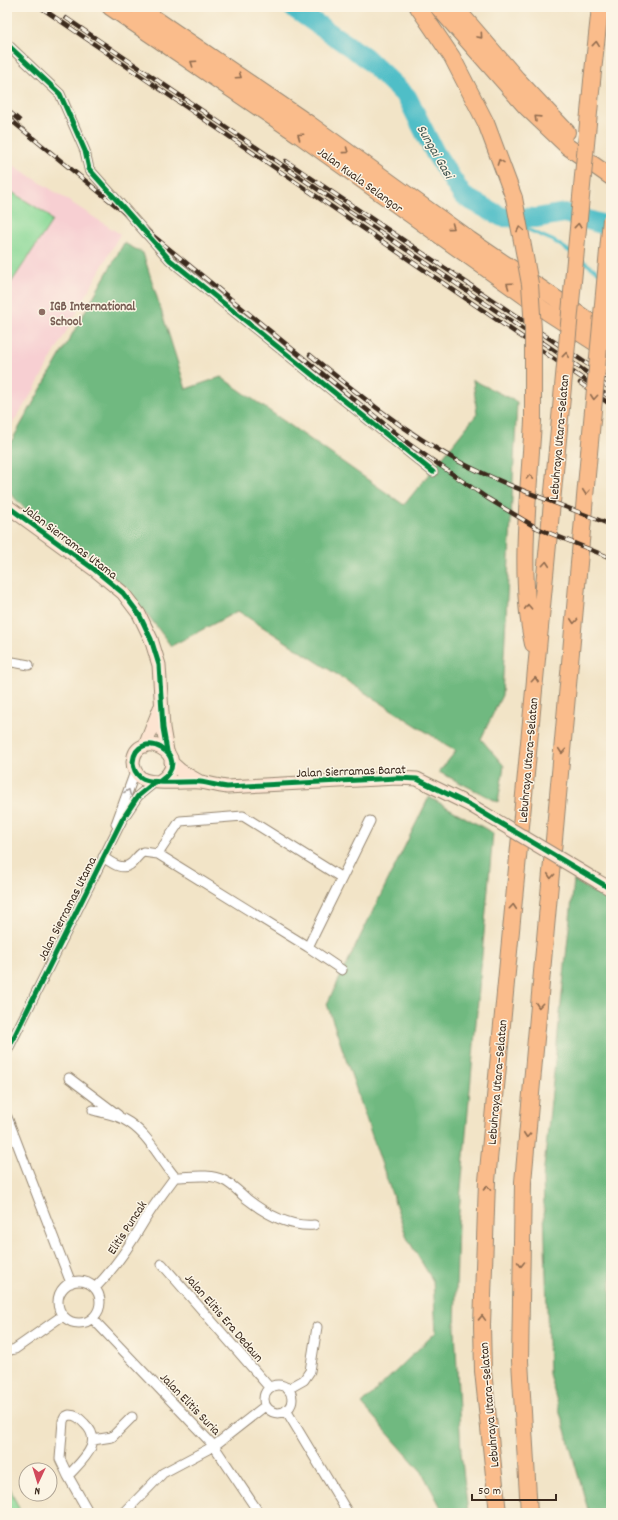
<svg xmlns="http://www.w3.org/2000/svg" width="618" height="1520" font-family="Dekko,sans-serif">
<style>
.built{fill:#f7cfd2}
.green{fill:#8bd998;stroke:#63825b}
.forest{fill:#70b980;stroke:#56724f}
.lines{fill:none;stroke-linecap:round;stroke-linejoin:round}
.stream{stroke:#50bec7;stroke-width:3.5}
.river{stroke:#50bec7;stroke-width:20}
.street-casing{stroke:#968772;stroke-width:11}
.secondary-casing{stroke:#968772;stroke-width:15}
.highway-casing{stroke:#968772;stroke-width:18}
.street{stroke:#fff;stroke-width:9}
.secondary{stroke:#fde4d1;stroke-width:13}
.highway{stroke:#fabc8b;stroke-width:16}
.rail-casing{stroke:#3b2a1e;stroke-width:4.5}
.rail{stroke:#fcf5e5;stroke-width:3;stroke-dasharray:9;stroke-linecap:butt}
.secondary-bridge-casing{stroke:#968772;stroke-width:15;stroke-linecap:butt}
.highway-bridge-casing{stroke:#968772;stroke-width:18;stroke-linecap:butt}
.secondary-bridge{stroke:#fde4d1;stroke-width:13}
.highway-bridge{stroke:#fabc8b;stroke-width:16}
.cycleway-casing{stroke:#fcf5e5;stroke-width:8}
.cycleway{stroke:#00873e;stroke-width:5}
.oneway{stroke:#916c4f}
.oneway2{stroke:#a79f9a}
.education-dot{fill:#8d6e63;stroke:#fcf5e5;stroke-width:1.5}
.labels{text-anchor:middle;stroke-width:3;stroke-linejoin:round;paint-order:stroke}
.street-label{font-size:13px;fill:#3b2a1e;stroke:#fcf5e5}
.education-label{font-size:13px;font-weight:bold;fill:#785e54;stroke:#fcf5e5;text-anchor:start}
.water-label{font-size:14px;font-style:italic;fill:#415651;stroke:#fcf5e5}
</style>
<rect width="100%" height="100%" fill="#fcf5e5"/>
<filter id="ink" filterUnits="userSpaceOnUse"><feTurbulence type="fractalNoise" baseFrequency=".025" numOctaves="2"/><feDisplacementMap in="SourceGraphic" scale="8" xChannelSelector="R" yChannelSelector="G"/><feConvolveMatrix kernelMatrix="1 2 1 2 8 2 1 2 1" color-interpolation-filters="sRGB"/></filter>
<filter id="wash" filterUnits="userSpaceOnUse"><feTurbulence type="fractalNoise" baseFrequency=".012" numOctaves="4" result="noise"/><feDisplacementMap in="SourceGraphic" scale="16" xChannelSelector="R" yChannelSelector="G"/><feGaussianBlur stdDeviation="0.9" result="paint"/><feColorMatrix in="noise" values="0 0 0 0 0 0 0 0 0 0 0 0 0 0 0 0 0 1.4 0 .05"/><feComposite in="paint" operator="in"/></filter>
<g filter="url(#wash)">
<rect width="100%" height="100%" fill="#f2e4c7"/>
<path class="built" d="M 7,161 L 120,234 L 34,390 L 7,432 Z"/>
<path class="green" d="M 7,189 L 47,214 L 52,221 L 7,289 Z
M 7,1481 L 21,1513 L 7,1513 Z"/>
<path class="forest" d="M 124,243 L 143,253 L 186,389 L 221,377 L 404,505 L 477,414 L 473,380 L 517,402 L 502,695 L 481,739 L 504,766 L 498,802 L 439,772 L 456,751 L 238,611 L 171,646 L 148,615 L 84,549 L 30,514 L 7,490 L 7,449 Z
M 429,797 L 493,833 L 458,1223 L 455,1328 L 461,1452 L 468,1513 L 444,1513 L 422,1472 L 362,1404 L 436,1332 L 433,1281 L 407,1238 L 327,1004 Z
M 574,880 L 611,903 L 611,1513 L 589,1513 L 549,1374 L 543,1177 Z"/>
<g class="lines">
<path class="stream" d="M 502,217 L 513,222
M 524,228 L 554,241 L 572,253
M 580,259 L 601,274"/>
<path class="river" d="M 292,7 L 365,57 L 407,97 L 435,153 L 463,196 L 502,217 L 536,218 L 565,213 L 611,227"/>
</g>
</g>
<g filter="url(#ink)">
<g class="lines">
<g class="street-casing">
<path id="street" d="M 7,44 L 60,94 L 85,151 L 89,169 L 170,260 L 433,472
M 7,661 L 29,665
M 116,824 L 135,772
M 158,854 L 180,821 L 243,816 L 342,878
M 103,857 C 112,863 123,872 132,863 C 136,859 138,855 143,852 L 158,854 L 308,947 L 342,970
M 308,947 L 370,821
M 7,1051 L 122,820 L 138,796 L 155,782
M 69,1078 L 118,1115
M 93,1110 C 103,1113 114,1114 123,1119 C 148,1132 158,1157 175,1177 C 190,1177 209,1173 223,1180 C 232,1184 240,1193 247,1199 C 266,1214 290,1227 314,1225
M 7,1117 L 71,1283
M 162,1264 L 269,1387
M58 1302a21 21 0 1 1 42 0a21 21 0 1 1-42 0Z
M 95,1288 C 115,1268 129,1247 143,1223 C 152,1207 164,1192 175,1177
M 93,1319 L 214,1446 L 259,1513
M 7,1351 L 15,1349 L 62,1316
M264 1399a14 14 0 1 1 28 0a14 14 0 1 1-28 0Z
M 288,1389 L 304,1380 L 310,1371 L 317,1327
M 286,1410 L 348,1513
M 69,1415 C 77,1415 80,1419 85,1424 C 105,1443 81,1461 68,1476 L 60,1459 L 63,1421 L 65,1417 Z
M 93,1440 L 112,1437 L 132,1417
M 68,1476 L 89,1513
M 124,1513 L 163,1473 L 214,1446 L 265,1406"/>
</g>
<g class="secondary-casing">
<path id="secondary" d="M 7,506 L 95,570 L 123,593 L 139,614 L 151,639 L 159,665 L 163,728 L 167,751
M 145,746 L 160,708
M 171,762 L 181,771 L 200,782
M 160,781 C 197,756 136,725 133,762 C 133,768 136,774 141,778 C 150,785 187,781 200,782 C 209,783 218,786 227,787 L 397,778 L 417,779 L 470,805
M 597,881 L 611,889"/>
</g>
<g class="highway-casing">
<path id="highway" d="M 110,7 L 299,135 L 544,310 L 611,353
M 138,7 L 308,123 L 470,240 L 611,336
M 418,7 L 452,57 L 486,123 L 514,198
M 438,7 L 526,107 L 568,147 L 611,177
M 455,7 L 517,79 L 567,132
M 592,81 L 600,7
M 533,421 C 529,492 518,575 533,644
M 498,1513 L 483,1371 L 482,1325 L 487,1181 L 557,450
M 529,1513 L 520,1361 L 523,1182 L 589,453"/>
</g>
<use href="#street" class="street"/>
<use href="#secondary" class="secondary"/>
<use href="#highway" class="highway"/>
<g class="rail-casing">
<path id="rail" d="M 40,7 L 611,398
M 66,18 L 611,389
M 7,110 L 19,120
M 7,117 L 409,444 L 487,498 L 537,528 L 611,558
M 286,161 L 611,380
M 310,355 C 357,393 403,431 456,460 C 505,486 560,504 611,525
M 580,383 L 611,405"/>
</g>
<use href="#rail" class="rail"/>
<g class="secondary-bridge-casing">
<path id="secondary-bridge" d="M 470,805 L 597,881"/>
</g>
<g class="highway-bridge-casing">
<path id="highway-bridge" d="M 514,198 L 530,284 L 533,329 L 533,421
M 557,450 L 592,81
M 589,453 L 611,219"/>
</g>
<use href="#secondary-bridge" class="secondary-bridge"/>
<use href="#highway-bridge" class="highway-bridge"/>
<g class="cycleway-casing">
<path id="cycleway" d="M 7,44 L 60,94 L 85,151 L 89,169 L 170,260 L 433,472
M 7,506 L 95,570 L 123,593 L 139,614 L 151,639 L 159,665 L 163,728 L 167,751
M 160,781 C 197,756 136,725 133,762 C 133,768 136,774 141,778 C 150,785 187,781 200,782 C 209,783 218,786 227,787 L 397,778 L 417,779 L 470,805 L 611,889
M 7,1051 L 122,820 L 138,796 L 155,782"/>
</g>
<use href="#cycleway" class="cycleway"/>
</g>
<defs><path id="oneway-chevron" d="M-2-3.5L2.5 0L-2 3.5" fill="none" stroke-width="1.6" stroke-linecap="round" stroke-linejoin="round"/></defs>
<g class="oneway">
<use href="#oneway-chevron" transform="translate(480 36) rotate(49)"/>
<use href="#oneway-chevron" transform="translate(596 44) rotate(-84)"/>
<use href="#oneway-chevron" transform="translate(193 63) rotate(-146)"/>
<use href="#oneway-chevron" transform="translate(239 76) rotate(34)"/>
<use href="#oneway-chevron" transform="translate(537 118) rotate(-136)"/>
<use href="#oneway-chevron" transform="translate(300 136) rotate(-145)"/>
<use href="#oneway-chevron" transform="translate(346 151) rotate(36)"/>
<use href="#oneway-chevron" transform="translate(500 162) rotate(-110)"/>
<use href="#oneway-chevron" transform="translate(578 226) rotate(-84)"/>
<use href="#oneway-chevron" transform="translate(452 227) rotate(36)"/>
<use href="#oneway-chevron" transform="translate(520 229) rotate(-101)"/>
<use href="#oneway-chevron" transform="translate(509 285) rotate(-145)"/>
<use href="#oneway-chevron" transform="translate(566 355) rotate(-84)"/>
<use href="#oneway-chevron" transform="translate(594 397) rotate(95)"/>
<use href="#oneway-chevron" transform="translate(530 477) rotate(-87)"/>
<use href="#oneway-chevron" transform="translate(586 492) rotate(95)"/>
<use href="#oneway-chevron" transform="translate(546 564) rotate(-85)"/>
<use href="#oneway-chevron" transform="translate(528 607) rotate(-93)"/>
<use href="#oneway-chevron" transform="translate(574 621) rotate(95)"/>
<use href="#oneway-chevron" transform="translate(535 680) rotate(-85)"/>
<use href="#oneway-chevron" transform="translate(562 751) rotate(95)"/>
<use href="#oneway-chevron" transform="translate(551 876) rotate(95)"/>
<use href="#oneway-chevron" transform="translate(513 907) rotate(-85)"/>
<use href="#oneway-chevron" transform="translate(539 1005) rotate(95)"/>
<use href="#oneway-chevron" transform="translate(527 1135) rotate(95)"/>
<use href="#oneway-chevron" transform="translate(487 1188) rotate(-88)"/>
<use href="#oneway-chevron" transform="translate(521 1264) rotate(91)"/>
<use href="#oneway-chevron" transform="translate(482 1318) rotate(-88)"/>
</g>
<use class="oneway2" href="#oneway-chevron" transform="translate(128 792) rotate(-68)"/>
</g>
<circle class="education-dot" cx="42" cy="312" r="4"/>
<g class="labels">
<g class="street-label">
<text transform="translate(361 179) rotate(36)" y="5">Jalan Kuala Selangor</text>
<text transform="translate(558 437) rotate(-85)" y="5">Lebuhraya Utara–Selatan</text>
<text transform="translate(71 541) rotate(37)" y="5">Jalan Sierramas Utama</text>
<text transform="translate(527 760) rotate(-85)" y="5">Lebuhraya Utara–Selatan</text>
<text transform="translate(351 770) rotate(-2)" y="5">Jalan Sierramas Barat</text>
<text transform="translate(66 908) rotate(-63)" y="5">Jalan Sierramas Utama</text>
<text transform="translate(496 1082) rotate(-85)" y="5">Lebuhraya Utara–Selatan</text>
<text transform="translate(126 1227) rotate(-57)" y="5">Elitis Puncak</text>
<text transform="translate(225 1317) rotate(49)" y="5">Jalan Elitis Era Dedaun</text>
<text transform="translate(191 1403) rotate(46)" y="5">Jalan Elitis Suria</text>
<text transform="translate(488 1405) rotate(-95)" y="5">Lebuhraya Utara–Selatan</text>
</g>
<g class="education-label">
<text x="50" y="310">IGB International<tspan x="50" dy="15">School</tspan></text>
</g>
<g class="water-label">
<text transform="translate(436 151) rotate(60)" y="5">Sungai Gasi</text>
</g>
</g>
<rect width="618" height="1520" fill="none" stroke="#fcf5e5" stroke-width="24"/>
<g transform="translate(38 1482) rotate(184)"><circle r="19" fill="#fcf5e5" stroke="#afa495"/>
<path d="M0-3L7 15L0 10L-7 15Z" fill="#d1495b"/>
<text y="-6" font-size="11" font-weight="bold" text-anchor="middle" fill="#3b2a1e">N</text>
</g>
<path d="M472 1494v6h84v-6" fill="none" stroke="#3b2a1e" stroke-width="2"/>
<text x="478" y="1494" font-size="12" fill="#3b2a1e" stroke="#fcf5e5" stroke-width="3" paint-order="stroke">50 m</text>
</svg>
